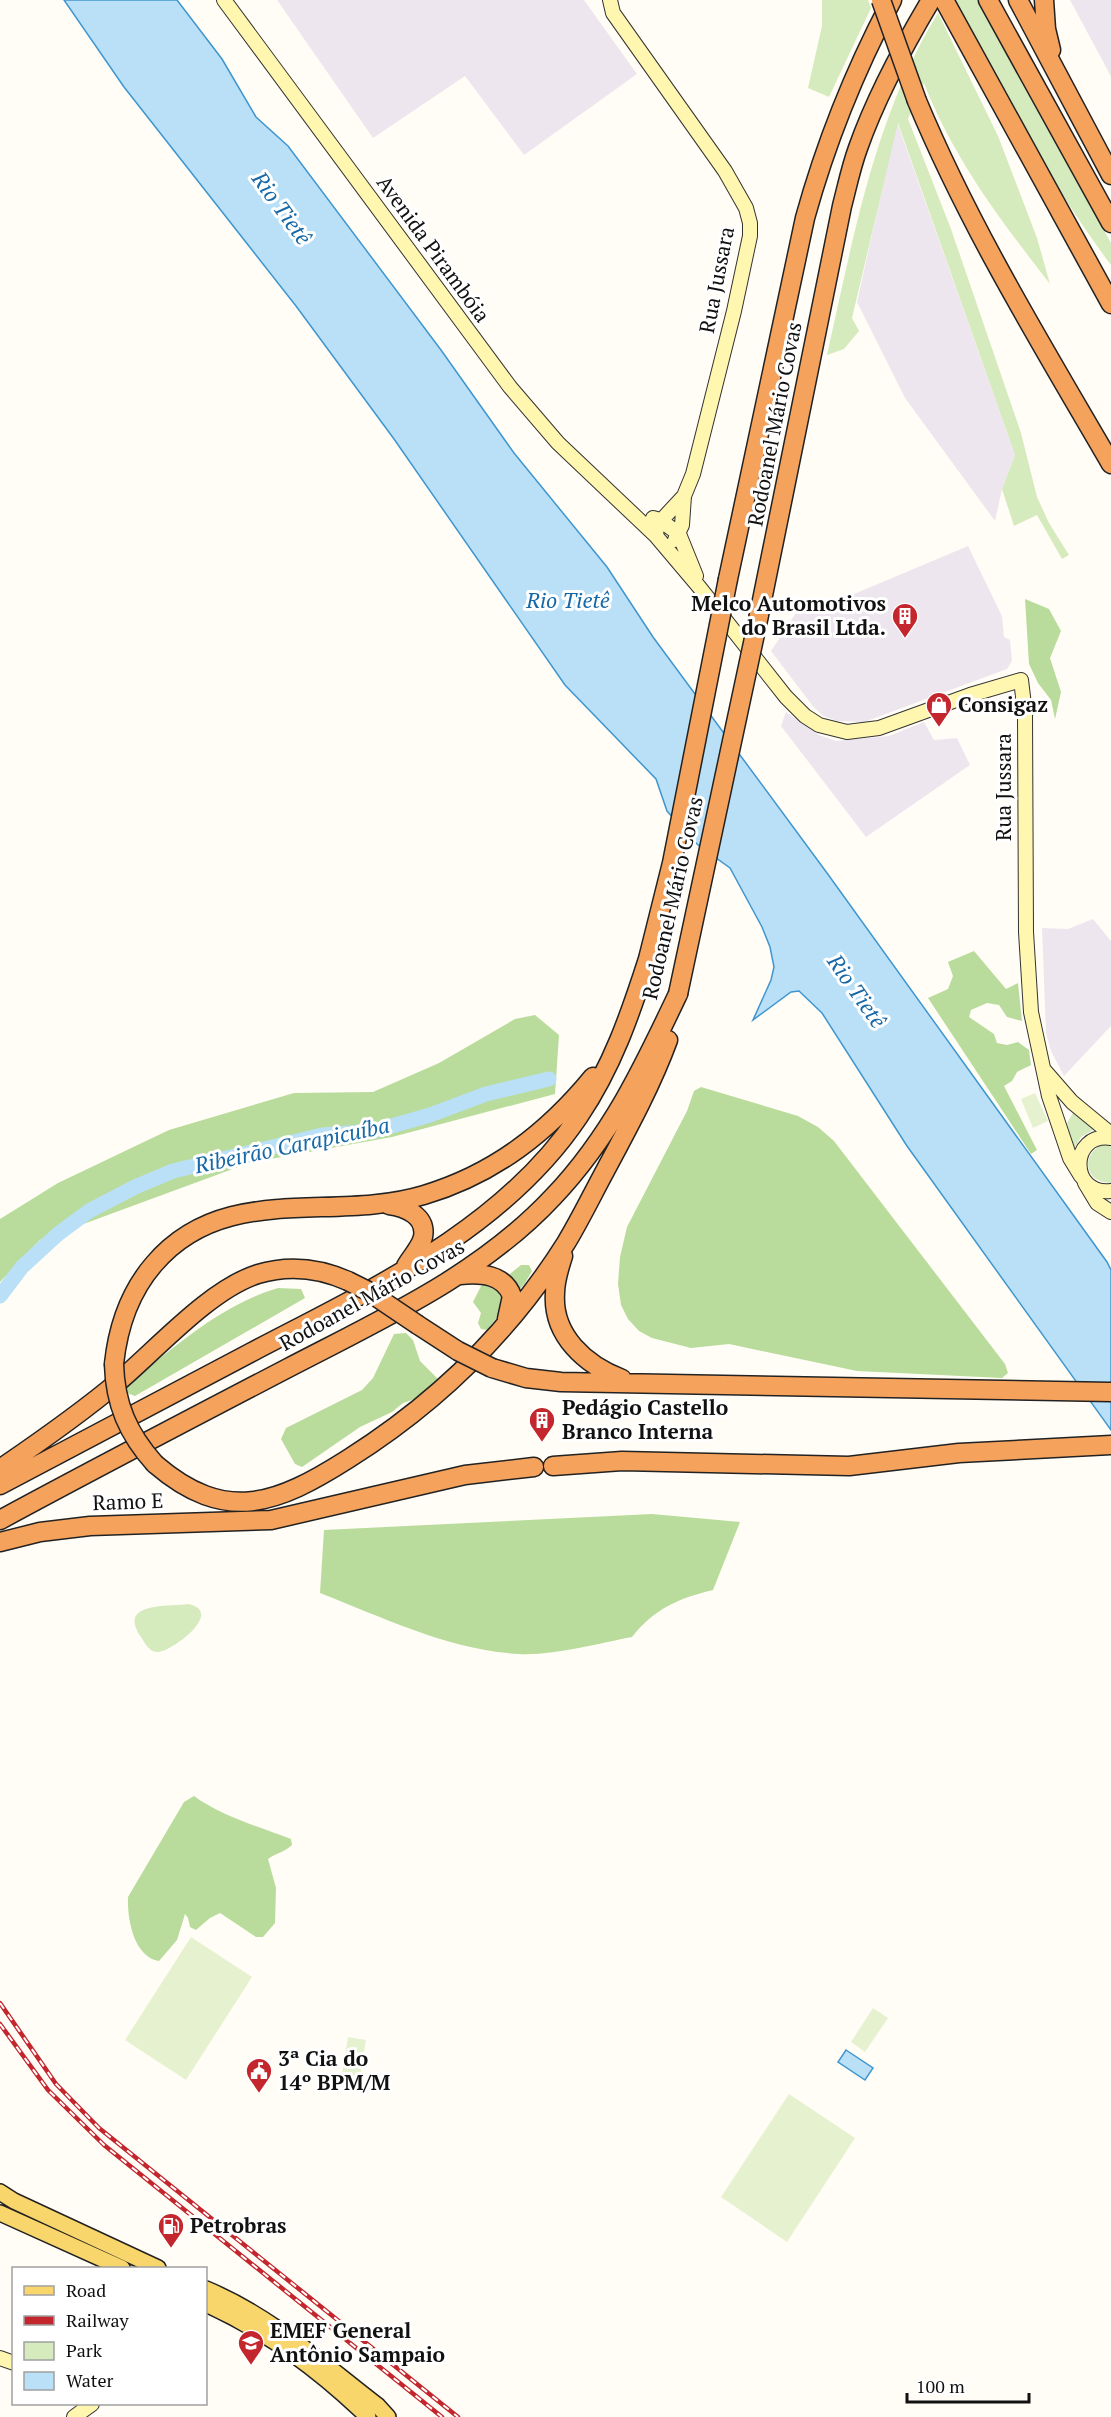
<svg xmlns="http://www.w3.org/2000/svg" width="1111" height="2417" font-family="'PT Serif',serif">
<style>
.industrial{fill:#eee6ef}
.green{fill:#d5ebbd}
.forest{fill:#b9dc9c}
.pitch{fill:#e6f2cf}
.water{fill:#b9e0f7;stroke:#3f96cf;stroke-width:1.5}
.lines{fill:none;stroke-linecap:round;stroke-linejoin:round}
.river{stroke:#b9e0f7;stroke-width:15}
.secondary-casing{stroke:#333;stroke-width:16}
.primary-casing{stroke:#222;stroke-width:18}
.motorway-casing{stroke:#222;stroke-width:21}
.secondary{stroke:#fff6b0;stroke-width:14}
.primary{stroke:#f9d66b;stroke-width:15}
.motorway{stroke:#f5a25d;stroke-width:18}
.rail-casing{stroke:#c4262e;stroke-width:4.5}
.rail{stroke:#fff;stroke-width:2;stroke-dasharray:7;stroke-linecap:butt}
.motorway-bridge-casing{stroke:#222;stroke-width:21;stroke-linecap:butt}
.motorway-bridge{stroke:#f5a25d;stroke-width:18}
.labels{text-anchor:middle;stroke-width:6;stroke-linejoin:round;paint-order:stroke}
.street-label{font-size:21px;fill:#111;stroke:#fff}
.poi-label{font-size:21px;font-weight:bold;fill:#111;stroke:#fff;text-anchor:start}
.water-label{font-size:22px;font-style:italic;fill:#1768a6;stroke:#fff}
</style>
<rect width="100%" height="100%" fill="#fffdf5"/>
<path class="industrial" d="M 277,0 L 584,0 L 637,74 L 524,155 L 465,76 L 373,138 Z
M 1070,0 L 1111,0 L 1111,77 L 1107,69 Z
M 897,122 L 1015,455 L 1002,489 L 995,521 L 905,398 L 857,302 Z
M 968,546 L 1002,616 L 1004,637 L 1010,640 L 1012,661 L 1007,669 L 864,722 L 837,721 L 823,716 L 812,705 L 771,651 L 798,610 L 809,613 Z
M 786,712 L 819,735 L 836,741 L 889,736 L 924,722 L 934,740 L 957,738 L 970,765 L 866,837 L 781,726 Z
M 1093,919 L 1111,941 L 1111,1026 L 1064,1076 L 1051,1051 L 1046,1033 L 1042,928 L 1068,929 Z"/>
<path class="green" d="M 822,0 L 868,0 L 871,8 L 829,97 L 808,88 L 822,26 Z
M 953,0 L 978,0 L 1111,243 L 1111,265 C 1049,183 1002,90 953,0 Z
M 938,13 L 998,136 L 1037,238 L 1050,284 C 1001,221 953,158 924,83 L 908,119 L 951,229 L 1021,433 L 1037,497 L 1049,523 L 1069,555 L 1062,559 L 1037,515 L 1014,526 L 1002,489 L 1015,455 L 898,123 L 852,318 L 859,331 L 844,349 L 827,355 C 853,239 875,115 938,13 Z
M 1073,1113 L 1082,1114 L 1098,1127 L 1081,1137 L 1074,1149 L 1067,1123 Z
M 1111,1142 L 1111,1183 C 1082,1183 1079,1148 1111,1142 Z
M 188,1604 C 227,1612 168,1654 157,1652 C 149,1652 145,1643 141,1637 C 117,1602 166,1607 188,1604 Z"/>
<path class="forest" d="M 1025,599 L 1049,609 L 1061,631 L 1050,658 L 1061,692 L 1055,719 L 1051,700 L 1038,683 L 1029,664 Z
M 974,951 L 1006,989 L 1018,983 L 1022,1021 L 1007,1017 L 999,1005 L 987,1003 L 971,1010 L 969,1017 L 994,1034 L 997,1043 L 1007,1045 L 1018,1042 L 1029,1050 L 1031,1065 L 1017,1072 L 1012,1081 L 1004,1086 L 1037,1150 L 1031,1154 L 928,998 L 948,989 L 953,976 L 948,962 Z
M 535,1015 L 559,1035 L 555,1094 L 392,1137 L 249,1163 L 40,1240 L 0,1282 L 0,1219 L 58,1183 L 169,1130 L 294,1093 L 373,1092 L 439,1063 L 515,1019 Z
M 701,1087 L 798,1116 L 818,1127 L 834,1141 L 1005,1364 L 1008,1373 L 1002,1378 L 857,1371 L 729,1344 L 691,1348 L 652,1338 L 639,1331 L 628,1319 L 621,1305 L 618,1284 L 620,1257 L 627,1227 L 687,1111 L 694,1091 Z
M 521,1265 L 529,1265 L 532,1271 L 525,1283 L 487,1330 L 481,1329 L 478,1323 L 481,1313 L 473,1302 L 482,1284 L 506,1277 Z
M 278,1288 L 301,1289 L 305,1298 L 135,1396 L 127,1393 L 125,1386 C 173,1349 218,1306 278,1288 Z
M 406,1333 L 413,1340 L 420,1361 L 438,1379 L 415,1399 L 403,1403 L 392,1412 L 360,1427 L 302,1467 L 295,1464 L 281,1439 L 286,1428 L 362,1390 L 373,1378 L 394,1334 Z
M 652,1514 L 740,1522 L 713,1590 C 679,1598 654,1609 632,1637 C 600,1643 552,1656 519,1654 C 449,1650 384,1618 320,1593 L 324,1530 Z
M 194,1796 C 223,1817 258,1826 291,1839 L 292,1845 C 285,1852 276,1853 268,1859 L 276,1888 L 275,1923 L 263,1937 L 256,1937 L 220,1913 L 210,1918 L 196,1930 L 190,1927 L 188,1918 L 185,1914 L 177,1940 L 159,1961 C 134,1957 127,1919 128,1897 L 184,1802 Z"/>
<path class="pitch" d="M 1035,1093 L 1048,1121 L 1033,1128 L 1021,1099 Z
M 191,1937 L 252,1977 L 186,2080 L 125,2040 Z
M 873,2008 L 888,2018 L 865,2052 L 851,2042 Z
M 348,2037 L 366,2040 L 359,2084 L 341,2080 Z
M 789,2094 L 855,2138 L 787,2242 L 721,2197 Z"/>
<path class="water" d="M 64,0 L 177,0 L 222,59 L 256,117 L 288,146 L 441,350 L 514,453 L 607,567 L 653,637 L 827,873 L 1107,1262 L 1111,1270 L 1111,1430 L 907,1146 L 822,1013 L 799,991 L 791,992 L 753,1020 L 771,980 L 774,967 L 770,947 L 762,927 L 730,868 L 698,845 L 667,811 L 656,779 L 565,685 L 394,439 L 296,306 L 124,87 Z
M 846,2050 L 873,2068 L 865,2080 L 838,2062 Z"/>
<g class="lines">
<path class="river" d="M 0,1296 L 22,1267 L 58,1234 L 89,1211 L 135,1187 L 173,1171 L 322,1135 L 374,1131 L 430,1115 L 486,1094 L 549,1079"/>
<g class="secondary-casing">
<path id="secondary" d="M 224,0 L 510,387 L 558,443 L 656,536 L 700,588 L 786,697 L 805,716 L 819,725 L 847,732 L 879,728 L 970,695 L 1021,680 L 1025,713 L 1026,932 L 1031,1012 L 1049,1096 L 1070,1158 L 1081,1176
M 610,0 L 613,13 L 725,171 L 746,208 L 750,223 L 750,236 L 734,311 L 693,474 L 684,496 L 657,525 L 656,536
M 653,518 L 660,520 L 679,534
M 679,534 L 696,576
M 675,540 L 682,525 L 684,496
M 1045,1071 L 1072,1102 L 1111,1134
M 1111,1138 C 1069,1132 1069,1196 1111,1191
M 1085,1183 L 1097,1203 L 1111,1212
M 0,2358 L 14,2363
M 74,2417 L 92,2404"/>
</g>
<g class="primary-casing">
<path id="primary" d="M 0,2192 L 14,2201 L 158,2268
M 0,2213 L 122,2268
M 206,2289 C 271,2316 322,2363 378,2406 L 388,2417
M 206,2304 C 269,2333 318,2369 368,2417"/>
</g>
<g class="motorway-casing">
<path id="motorway" d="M 944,0 L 1111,304
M 988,0 L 1111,223
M 1018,0 L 1111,175
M 1044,0 L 1046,29 L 1051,50
M 917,101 C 970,228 1042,345 1111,464
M 728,579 L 805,218 C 826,142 855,70 892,0
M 759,615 L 842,206 C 847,187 851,167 858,148 C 876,97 903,47 931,0
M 389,1205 C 405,1207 427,1216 423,1237 C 421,1247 411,1257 406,1266
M 563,1256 C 559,1269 555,1280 555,1293 C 552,1336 586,1365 622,1379
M 460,1275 C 481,1273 504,1274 512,1296 L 507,1319
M 418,1325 L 458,1351
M 114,1364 C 118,1326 129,1293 154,1264 C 225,1181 331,1223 424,1195 C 494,1174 547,1133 593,1077
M 492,1368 L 526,1378 L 561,1382 L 1111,1392
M 155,1464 C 226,1525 277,1504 348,1459 C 437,1403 510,1332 566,1243 C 580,1220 592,1195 605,1171 C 628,1128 651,1086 668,1040
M 553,1466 L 622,1461 L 849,1466 L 959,1453 L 1111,1445
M 0,1469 C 41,1441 80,1414 118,1382 C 157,1349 210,1289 258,1274 C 288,1265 319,1268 348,1281
M 0,1485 C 84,1440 168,1396 252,1352 C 370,1290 503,1230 579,1116 C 612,1067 630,1015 648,959
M 0,1520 C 96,1468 192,1418 288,1368 C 382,1319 480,1275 553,1197 C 611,1136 643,1068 678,994
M 0,1542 L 40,1532 L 90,1526 L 271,1520 L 465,1475 L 534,1467"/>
</g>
<use href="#secondary" class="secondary"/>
<use href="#primary" class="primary"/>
<use href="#motorway" class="motorway"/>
<g class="rail-casing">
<path id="rail" d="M 0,2003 L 56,2084 L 99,2128 L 458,2417
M 0,2024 L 48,2090 L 104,2145 L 442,2417"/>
</g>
<use href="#rail" class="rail"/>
<g class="motorway-bridge-casing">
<path id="motorway-bridge" d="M 881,0 L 917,101
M 648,959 L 672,863 L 728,579
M 678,994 L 759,615
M 348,1281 L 366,1290 L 418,1325
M 458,1351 L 492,1368
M 114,1364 C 115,1404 128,1434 155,1464"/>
</g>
<use href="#motorway-bridge" class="motorway-bridge"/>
</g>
<defs>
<g id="building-pin" transform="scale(1.35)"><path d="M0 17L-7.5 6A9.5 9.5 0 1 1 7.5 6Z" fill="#c4262e" stroke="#fff"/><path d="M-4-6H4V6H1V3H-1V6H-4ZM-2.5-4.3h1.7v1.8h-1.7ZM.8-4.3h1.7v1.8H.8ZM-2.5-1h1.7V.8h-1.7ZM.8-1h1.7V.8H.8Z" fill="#fff"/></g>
<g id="shop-pin" transform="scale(1.35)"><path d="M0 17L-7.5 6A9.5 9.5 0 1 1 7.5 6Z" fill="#c4262e" stroke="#fff"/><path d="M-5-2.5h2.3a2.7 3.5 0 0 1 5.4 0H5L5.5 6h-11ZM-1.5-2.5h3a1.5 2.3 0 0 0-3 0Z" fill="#fff"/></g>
<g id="civic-pin" transform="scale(1.35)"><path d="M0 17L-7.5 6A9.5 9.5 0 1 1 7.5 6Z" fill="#c4262e" stroke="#fff"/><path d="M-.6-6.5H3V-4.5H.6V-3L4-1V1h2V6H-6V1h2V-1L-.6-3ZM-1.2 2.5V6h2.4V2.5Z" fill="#fff"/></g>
<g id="fuel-pin" transform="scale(1.35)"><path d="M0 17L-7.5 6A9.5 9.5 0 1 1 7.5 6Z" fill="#c4262e" stroke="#fff"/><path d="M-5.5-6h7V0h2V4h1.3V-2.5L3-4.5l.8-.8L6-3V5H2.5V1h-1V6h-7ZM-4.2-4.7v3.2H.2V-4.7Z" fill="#fff"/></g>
<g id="school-pin" transform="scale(1.35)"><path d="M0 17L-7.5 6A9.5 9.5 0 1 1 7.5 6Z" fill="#c4262e" stroke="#fff"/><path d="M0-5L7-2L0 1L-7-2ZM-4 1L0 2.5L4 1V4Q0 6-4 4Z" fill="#fff"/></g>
</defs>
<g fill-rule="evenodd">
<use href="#building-pin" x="905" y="616"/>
<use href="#shop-pin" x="939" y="705"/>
<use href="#building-pin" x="542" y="1420"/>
<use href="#civic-pin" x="259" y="2071"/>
<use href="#fuel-pin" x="171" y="2226"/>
<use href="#school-pin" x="251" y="2343"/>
</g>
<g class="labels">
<g class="street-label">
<text transform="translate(433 249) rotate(54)" y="7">Avenida Pirambóia</text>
<text transform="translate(717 280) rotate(-79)" y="7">Rua Jussara</text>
<text transform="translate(775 424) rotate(-79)" y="7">Rodoanel Mário Covas</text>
<text transform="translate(1004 787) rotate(-90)" y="7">Rua Jussara</text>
<text transform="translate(673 898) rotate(-77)" y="7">Rodoanel Mário Covas</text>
<text transform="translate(372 1295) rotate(-29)" y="7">Rodoanel Mário Covas</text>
<text transform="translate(128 1502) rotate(-2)" y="7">Ramo E</text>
</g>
<g class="poi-label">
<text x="886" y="611" text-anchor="end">Melco Automotivos<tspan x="886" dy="24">do Brasil Ltda.</tspan></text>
<text x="958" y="712">Consigaz</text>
<text x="562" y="1415">Pedágio Castello<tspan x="562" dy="24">Branco Interna</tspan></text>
<text x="278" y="2066">3ª Cia do<tspan x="278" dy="24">14º BPM/M</tspan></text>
<text x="190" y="2233">Petrobras</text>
<text x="270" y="2338">EMEF General<tspan x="270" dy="24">Antônio Sampaio</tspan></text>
</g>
<g class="water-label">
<text transform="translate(282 208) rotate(54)" y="8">Rio Tietê</text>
<text x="568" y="608">Rio Tietê</text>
<text transform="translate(857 991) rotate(55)" y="8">Rio Tietê</text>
<text transform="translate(292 1145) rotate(-12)" y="8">Ribeirão Carapicuíba</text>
</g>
</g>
<rect x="12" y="2267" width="195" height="138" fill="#ffffff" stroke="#a0a0a0" stroke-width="1.5"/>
<rect x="24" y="2286" width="30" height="9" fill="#f9d66b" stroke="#a0a0a0" stroke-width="1.5"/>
<text x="66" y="2297" font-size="18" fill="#111111">Road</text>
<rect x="24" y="2316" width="30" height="9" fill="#c4262e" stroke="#a0a0a0" stroke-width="1.5"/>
<text x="66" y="2327" font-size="18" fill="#111111">Railway</text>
<rect x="24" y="2342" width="30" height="18" fill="#d5ebbd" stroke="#a0a0a0" stroke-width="1.5"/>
<text x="66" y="2357" font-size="18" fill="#111111">Park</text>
<rect x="24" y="2372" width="30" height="18" fill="#b9e0f7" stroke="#a0a0a0" stroke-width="1.5"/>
<text x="66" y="2387" font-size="18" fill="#111111">Water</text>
<path d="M907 2393v9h122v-9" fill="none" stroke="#111111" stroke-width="3"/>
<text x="916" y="2393" font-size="18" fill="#111111" stroke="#ffffff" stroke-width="4.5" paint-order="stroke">100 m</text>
</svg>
